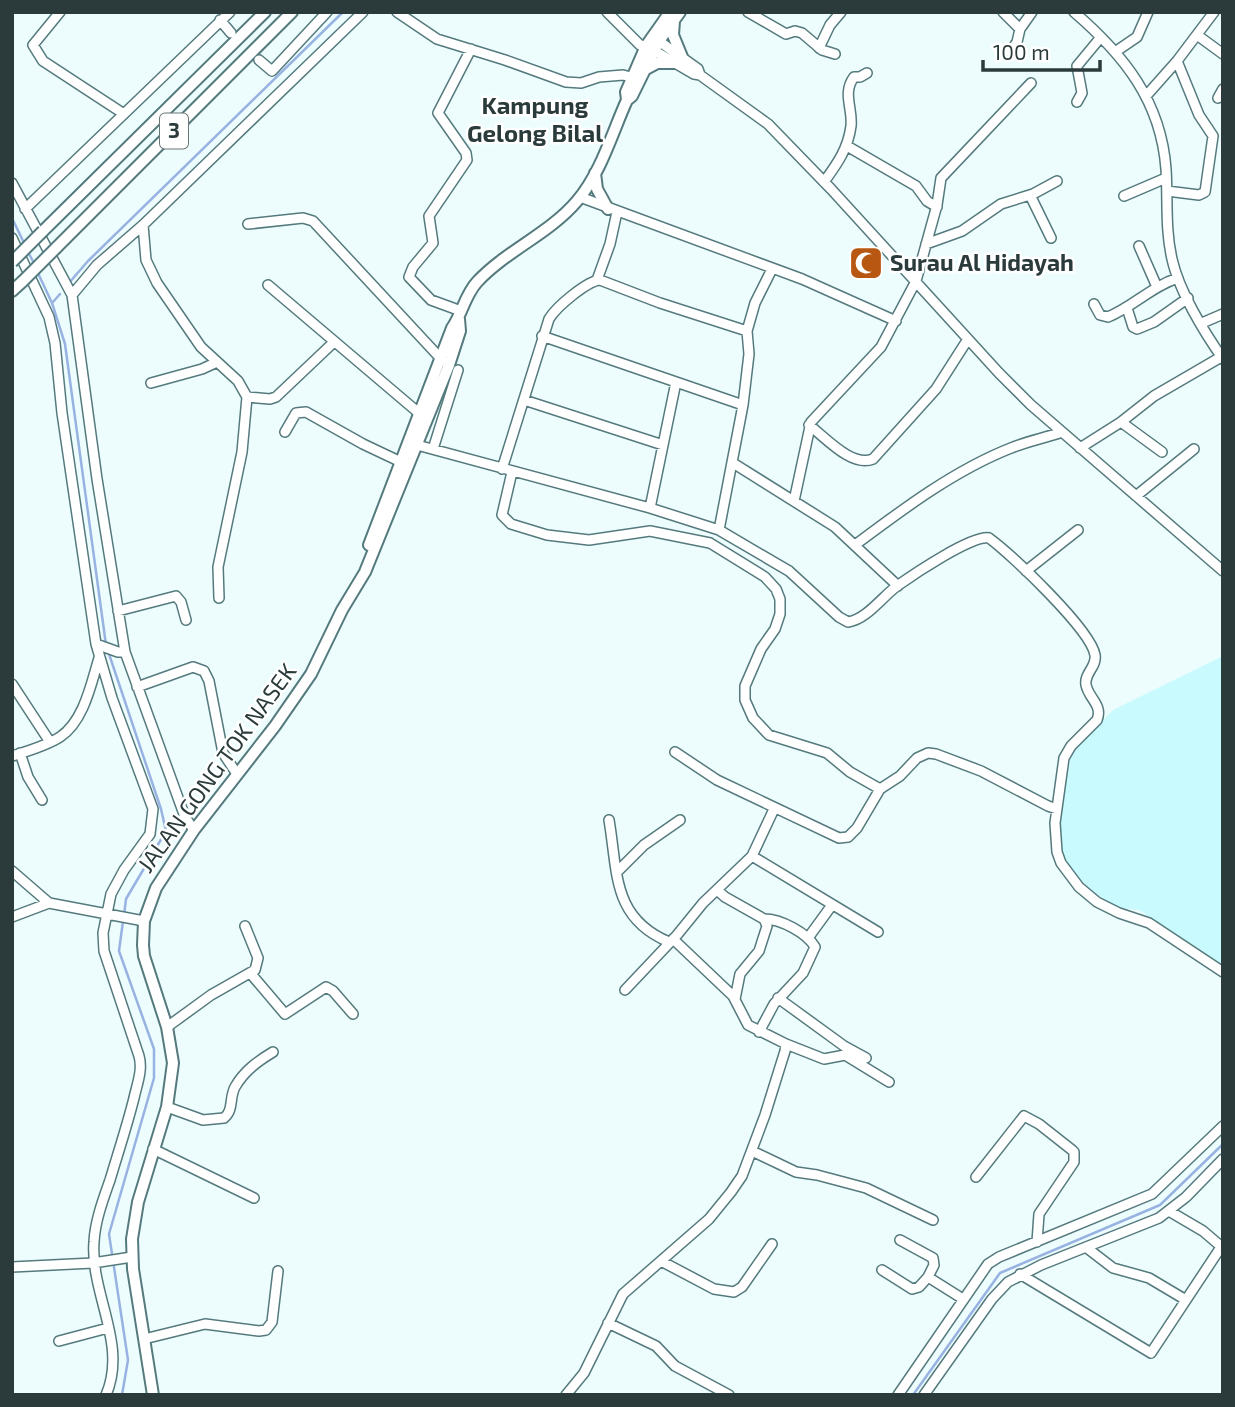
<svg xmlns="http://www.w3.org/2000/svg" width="1235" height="1407" font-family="'Exo 2',sans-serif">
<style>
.built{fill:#c8fafe}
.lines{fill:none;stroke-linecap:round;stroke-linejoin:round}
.stream{stroke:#98b2e2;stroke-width:2.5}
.minor-casing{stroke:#557a7d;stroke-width:12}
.major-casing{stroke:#557a7d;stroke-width:14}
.minor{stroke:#fff;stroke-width:9}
.major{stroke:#fff;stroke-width:10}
.major-bridge-casing{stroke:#557a7d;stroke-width:14;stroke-linecap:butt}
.major-bridge{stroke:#fff;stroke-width:10}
.labels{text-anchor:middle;stroke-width:5;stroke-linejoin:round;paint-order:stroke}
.shield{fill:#fff;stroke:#6b7676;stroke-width:2}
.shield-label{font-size:21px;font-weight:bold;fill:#2b3b3c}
.poi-label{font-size:23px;font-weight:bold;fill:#2b3b3c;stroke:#fff;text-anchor:start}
.street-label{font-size:23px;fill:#2b3b3c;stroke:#fff}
.neighbourhood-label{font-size:24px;font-weight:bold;fill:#2b3b3c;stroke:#fff}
</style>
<rect width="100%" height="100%" fill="#edfdfe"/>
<path class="built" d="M 1223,656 L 1223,967 L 1139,910 L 1120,908 L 1090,891 L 1061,856 L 1058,822 L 1072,752 L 1113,710 Z"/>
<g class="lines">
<path class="stream" d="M 12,218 L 24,243
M 28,252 L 35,265
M 37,271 L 52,303 L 65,344 L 106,645
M 69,283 L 88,261 L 343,12
M 53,302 L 60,294
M 108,651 L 161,809 L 166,831 L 126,899 L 124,915
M 122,1395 L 128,1360 L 109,1234 L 154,1078 L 154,1049 L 119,951 L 123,921
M 913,1395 L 1000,1273 L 1160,1205 L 1223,1144"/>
<g class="minor-casing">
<path id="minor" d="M 60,12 L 33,45 L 43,61 L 124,114
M 397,12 L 437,39 L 505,60 L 566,82 L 581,83 L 599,77 L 623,75 L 631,77
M 607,12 L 640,45 L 646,46 L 694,74 L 700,75 L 768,124 L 831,189 L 999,373 L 1031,405 L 1223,571
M 748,12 L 786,34 L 795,31 L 802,33 L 822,50 L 835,54
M 1003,12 L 1020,29
M 1074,12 C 1124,55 1161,101 1166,169 C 1168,200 1165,229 1172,259 C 1179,291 1204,332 1223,359
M 220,20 L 231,33
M 1197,35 L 1223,54
M 656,39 L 698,69 L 700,75
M 819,48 L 830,25 L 841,12
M 1010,52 L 1017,42 L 1020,29 L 1032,12
M 1115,52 L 1137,37 L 1148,12
M 259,60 L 272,71 L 327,12
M 1146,96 L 1177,61 L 1214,12
M 1218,98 L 1223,89
M 1077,102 L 1082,93 L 1077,66 L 1101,37
M 847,146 L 916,186 L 927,201 L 937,207
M 824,182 C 837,164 848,149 851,126 C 853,109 842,93 854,77 L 860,77 L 867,73
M 12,183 L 72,295 L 97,479 L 125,652 L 185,817 L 194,830
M 1167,191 L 1199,195 L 1205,192 L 1213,136 L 1199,115 L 1177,61
M 1030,195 L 1051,238
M 1124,196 L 1166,178
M 580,197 L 802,279 L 896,321
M 25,209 L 230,12
M 248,224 L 303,218 L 313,221 L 443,361
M 143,225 L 146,260 L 157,283 L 201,347 L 238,381 L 247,397 L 242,452 L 218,567 L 219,598
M 12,238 L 49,317 L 55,343 L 62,413 L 96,644 L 112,698 L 153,809 L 150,834 L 124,870 L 111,894 L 103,933 L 104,951 L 139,1056 C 143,1070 137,1084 134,1098 C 127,1126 118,1153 110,1180 C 103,1200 95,1221 94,1242 C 90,1294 128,1344 106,1395
M 926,244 L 962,231 L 1001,204 L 1033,194 L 1057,181
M 1139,246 L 1157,287
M 597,280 L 610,244 L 617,212
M 268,285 L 420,414
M 72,295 L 97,265 L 143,225 L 363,12
M 1094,304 L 1100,315 L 1108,317 C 1133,307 1152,286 1178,278
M 1127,308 L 1133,327 L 1137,329 L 1154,322 L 1188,298
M 461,311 L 431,300 L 409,277 L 413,267 L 433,243 L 429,216 L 467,160 L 466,153 L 438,113 L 471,49
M 1202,323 L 1223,314
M 542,336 L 743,405
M 151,383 L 202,369 L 215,363
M 247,397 L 270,399 L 276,397 L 334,342
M 524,400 L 663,445
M 1121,422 L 1162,452
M 809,425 C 825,437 852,468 873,459 L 936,389 L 968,339
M 285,432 L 296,413 L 306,412 L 363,444 L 401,462
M 417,445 L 650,508 L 719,530 L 789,571 L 839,617 L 848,622 C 867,619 882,597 897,586 C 914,574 972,535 989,538 C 1012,555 1091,630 1095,655 C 1097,667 1084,673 1086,685 C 1089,699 1103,705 1097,720 L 1071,746 L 1064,758 L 1055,823 L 1057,852 L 1061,863 L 1079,887 L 1097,902 L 1119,913 L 1149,923 L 1223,972
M 1080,448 L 1121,422 L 1154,396 L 1221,357
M 433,449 L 458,370
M 733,463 L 835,527 L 898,586
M 502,469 L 549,319 C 556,307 587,281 600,280 L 660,303 L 747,331
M 512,472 L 502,515 L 511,524 L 547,535 L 589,540 L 650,531 L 710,543 L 765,577 L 776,589 L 780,599 L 780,614 L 775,629 L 761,649 L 745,686 L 745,700 L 753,718 L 769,735 L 827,753 L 850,772 L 880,789
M 1136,496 L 1194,449
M 794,501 L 811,422 L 881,347 L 916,281 L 937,205 L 941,178 L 1031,83
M 650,508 L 676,382
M 719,530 L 743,405 L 749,354 L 747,331 L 755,303 L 772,269
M 855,545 C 903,509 955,470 1011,448 C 1028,441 1045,438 1062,432
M 1026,571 L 1078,530
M 118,611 L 176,596 L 181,602 L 186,620
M 96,644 L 118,652 L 125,652
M 12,684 L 50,742
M 137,687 L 193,667 L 204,671 L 209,681 L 223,753 L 237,774
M 675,752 L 717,780 L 839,838 L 848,837 L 857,828 L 880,789 L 900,776 L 917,758 L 928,753 L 936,754 L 981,771 L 1048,806 L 1057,809
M 20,753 L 28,777 L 42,800
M 12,756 C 28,751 46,746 60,737 C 84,721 91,684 99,658
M 609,820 C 618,873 612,918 669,942
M 752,856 L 878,932
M 12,871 L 49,903 L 144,921
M 618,871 L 644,845 L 680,820
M 717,890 L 725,897 L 764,919 L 767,926 L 759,951 L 740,974 L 735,999
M 12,917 L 49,903
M 808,938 L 832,905
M 251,974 L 285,1014 L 326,987 L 333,991 L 353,1014
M 625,990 L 677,935 L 703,903 L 752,856 L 774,809
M 778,998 L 844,1046 L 866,1058
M 167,1027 L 211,995 L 255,970 L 258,958 L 245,926
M 759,1032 L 774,1004 L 803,973 L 815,947 C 807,933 781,919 764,919
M 786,1044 L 824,1059 L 845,1055 L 889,1082
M 167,1107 L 203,1120 L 224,1118 C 234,1110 229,1098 235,1087 C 244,1071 258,1061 273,1052
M 153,1149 L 254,1198
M 752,1151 L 796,1172 L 817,1175 L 866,1188 L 933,1220
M 976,1177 L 1024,1116 L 1039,1124 L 1072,1150 L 1074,1152 L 1074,1162 L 1039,1214 L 1037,1242
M 1169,1211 L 1203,1231 L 1223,1248
M 900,1240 L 933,1258 L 934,1265 L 928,1277
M 1087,1248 L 1113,1268 L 1149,1278 L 1186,1300
M 661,1261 L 714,1289 L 734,1292 L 742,1287 L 772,1244
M 12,1267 L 93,1263 L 132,1257
M 882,1270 L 912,1289 L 919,1287 L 928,1277 L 963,1299
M 1020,1274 L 1151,1353 L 1221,1247
M 608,1323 L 656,1346 L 675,1366 L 729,1395
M 144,1339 L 205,1324 L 259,1331 L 266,1330 L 272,1322 L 278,1271
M 59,1341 L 108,1328
M 566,1395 L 584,1373 L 623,1294 L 709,1219 L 731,1192 L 742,1176 L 765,1115 L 785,1051 L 786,1044 L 748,1025 L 733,996 L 673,939
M 898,1395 L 988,1264 L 999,1257 L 1152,1194 L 1223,1126
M 924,1395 L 992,1299 L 1008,1282 L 1041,1265 L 1159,1218 L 1186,1197 L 1223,1159"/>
</g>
<g class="major-casing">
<path id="major" d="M 674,21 L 673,35 L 682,57
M 644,70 L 657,63 L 677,63
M 627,100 L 626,92 L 646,46 L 670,12
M 595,173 L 597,189 L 608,209
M 43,231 L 265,12
M 56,248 L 292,12
M 12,291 L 23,281
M 369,545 L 452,328 C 462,314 465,295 477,282 C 507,250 549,234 577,201 C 601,173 612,133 627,100 L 632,96 L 659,41 L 680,12
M 153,1395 L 133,1269 L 132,1239 L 138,1202 L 167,1107 L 173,1063 L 167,1027 L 144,956 L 143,945 L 144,921 L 156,888 L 194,830 L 275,726 L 311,674 L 342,610 L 365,572 L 449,365 L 460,331 L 459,319"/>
</g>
<use href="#minor" class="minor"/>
<use href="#major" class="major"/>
<g class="major-bridge-casing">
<path id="major-bridge" d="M 12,262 L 43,231
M 23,281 L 56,248"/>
</g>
<use href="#major-bridge" class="major-bridge"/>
</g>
<defs>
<g id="mosque-square" transform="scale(1.75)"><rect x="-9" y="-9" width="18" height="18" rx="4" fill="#b75712" stroke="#fff"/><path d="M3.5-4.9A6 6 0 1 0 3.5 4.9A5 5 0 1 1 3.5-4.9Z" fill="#fff"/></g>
</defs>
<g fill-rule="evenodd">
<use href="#mosque-square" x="866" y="263"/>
</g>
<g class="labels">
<rect class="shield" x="160" y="113.5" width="28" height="35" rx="5"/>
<g class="shield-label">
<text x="174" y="138">3</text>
</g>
<g class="poi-label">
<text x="890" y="271">Surau Al Hidayah</text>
</g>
<g class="street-label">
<text transform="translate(217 768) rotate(-54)" y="8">JALAN GONG TOK NASEK</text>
</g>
<g class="neighbourhood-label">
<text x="535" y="114">Kampung<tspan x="535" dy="28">Gelong Bilal</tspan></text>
</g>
</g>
<rect width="1235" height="1407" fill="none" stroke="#2b3b3c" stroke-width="28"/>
<path d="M983 60v10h117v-10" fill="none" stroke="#2b3b3c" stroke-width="3.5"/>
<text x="993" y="60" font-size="21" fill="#2b3b3c" stroke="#ffffff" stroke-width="5" paint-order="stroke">100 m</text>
</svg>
